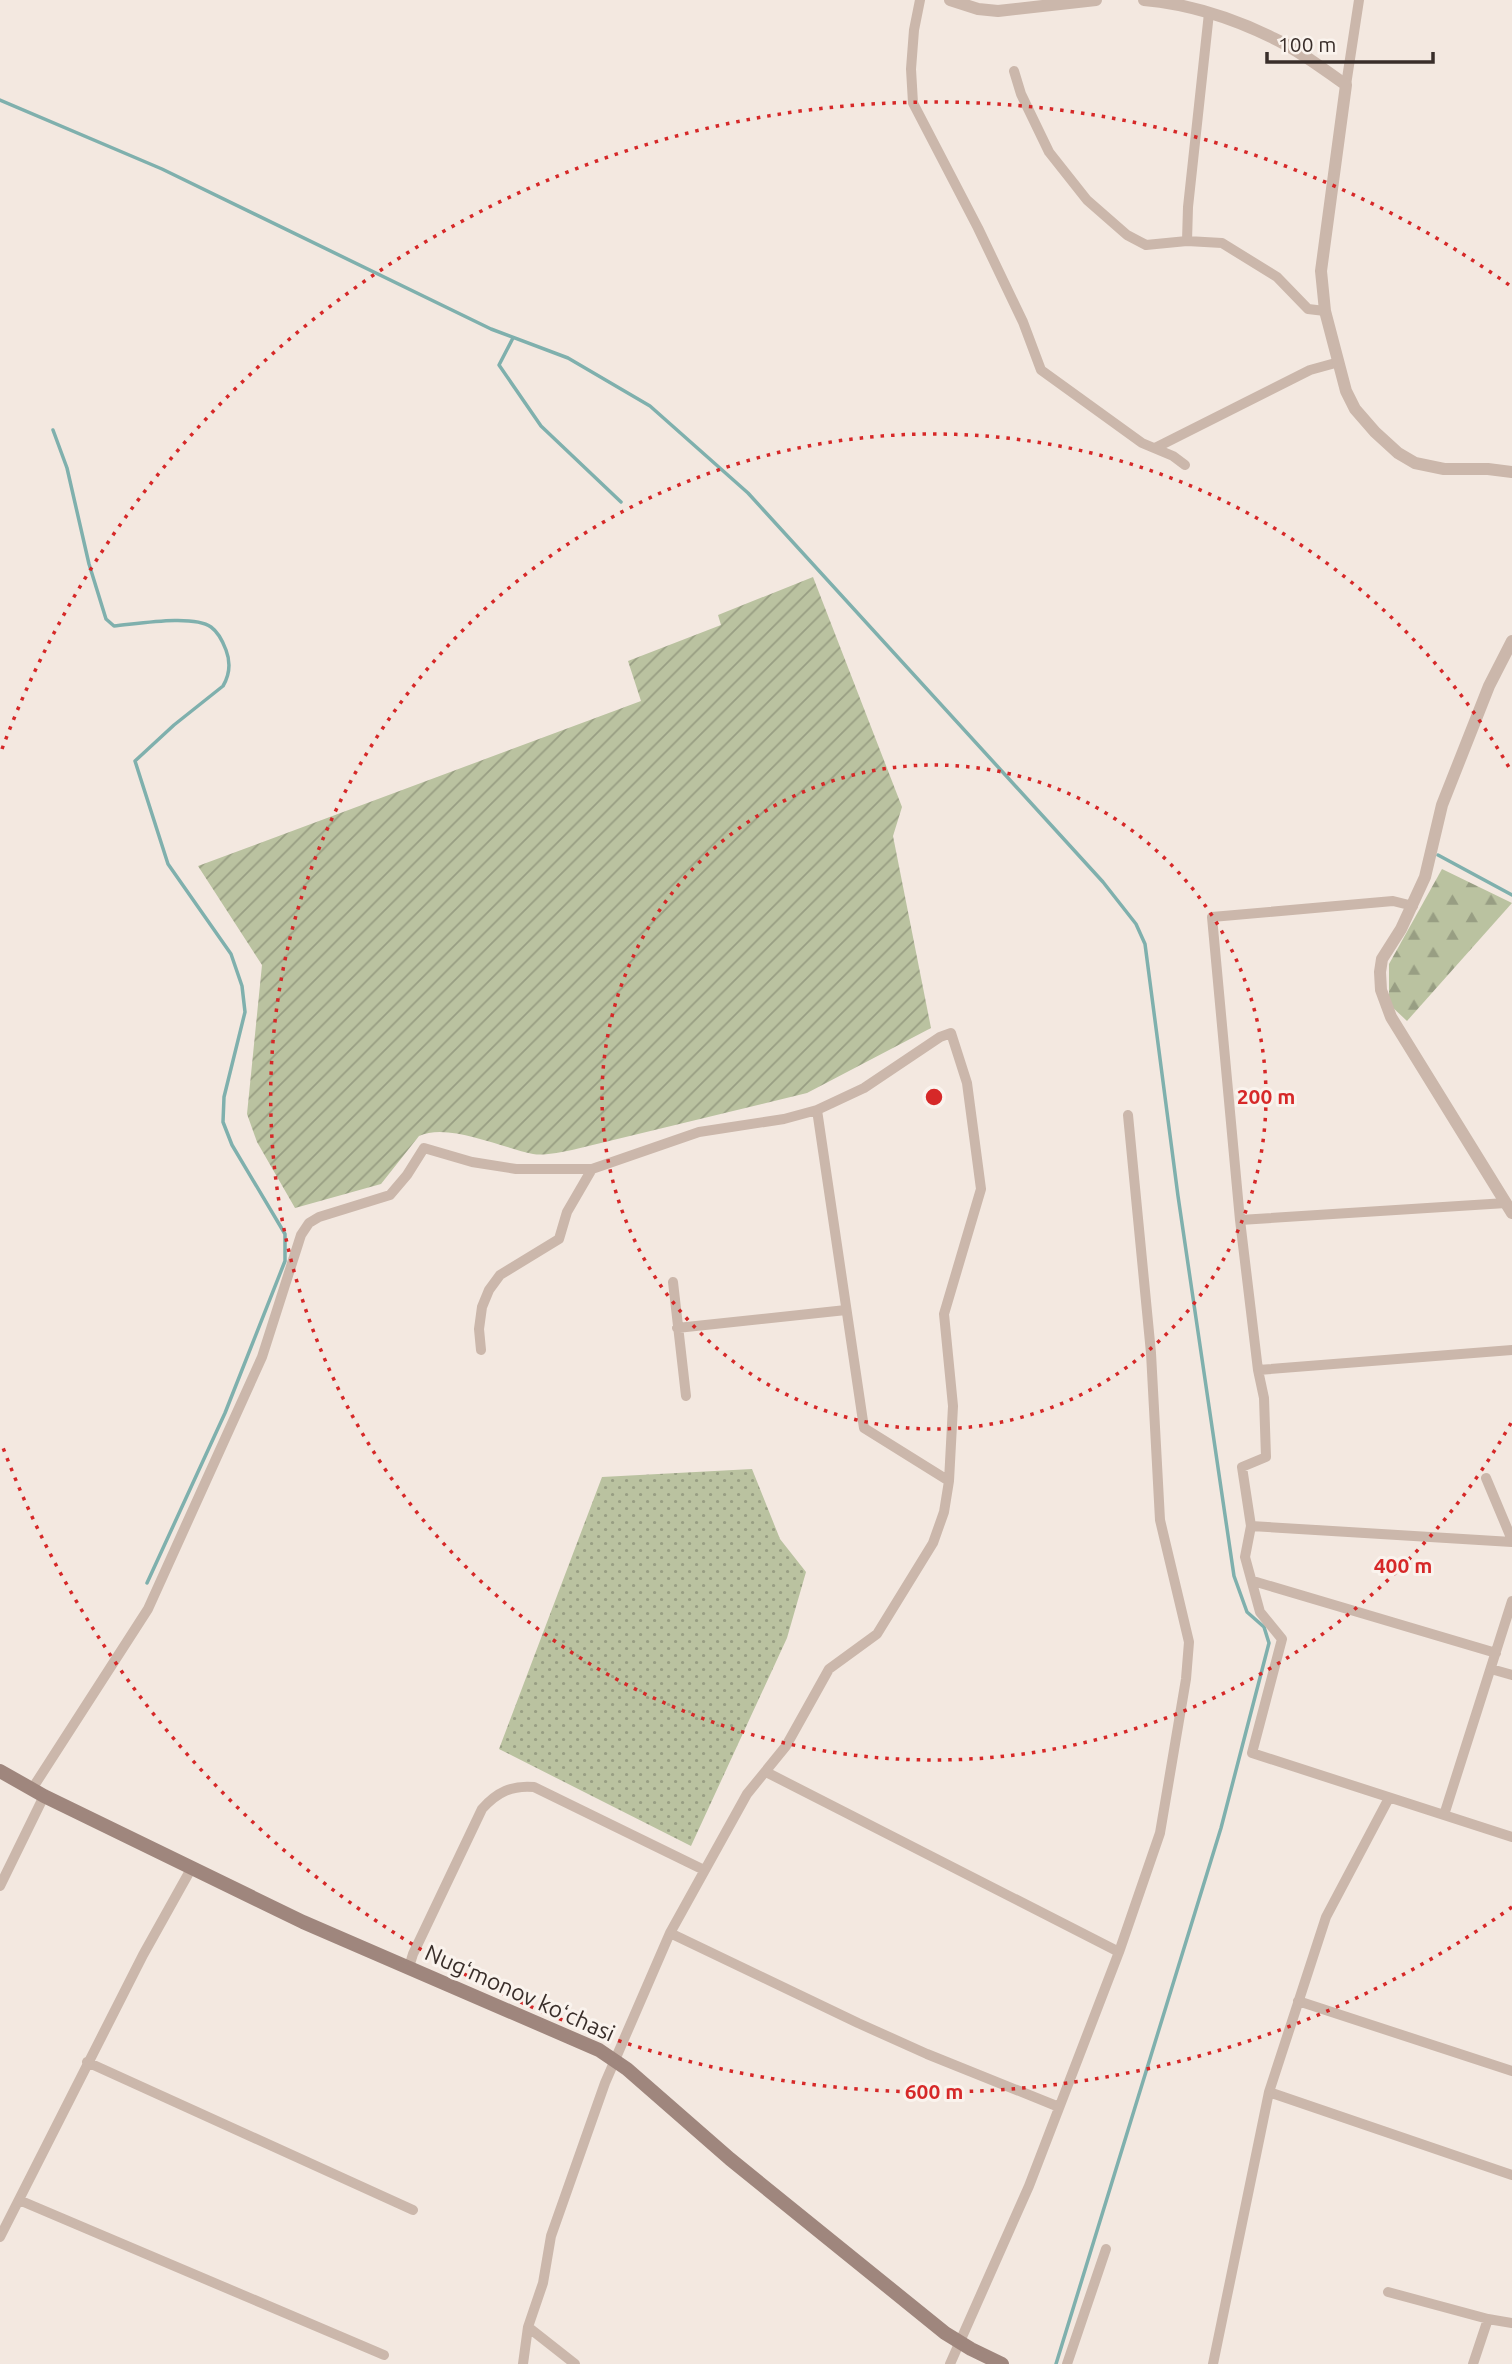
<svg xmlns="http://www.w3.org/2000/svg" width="1512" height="2364" font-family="Ubuntu,sans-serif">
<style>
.grass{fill:url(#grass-dots)}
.forest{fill:url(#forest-firs)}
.garden{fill:url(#garden-furrows)}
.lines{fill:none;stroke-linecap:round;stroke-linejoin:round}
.stream{stroke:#7fb0ad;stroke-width:3.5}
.minor{stroke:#cbb7ab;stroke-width:10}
.tertiary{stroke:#cbb7ab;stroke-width:12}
.secondary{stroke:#9f867d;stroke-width:14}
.ring{fill:none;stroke:#d62828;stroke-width:3.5;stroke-dasharray:3.5 7}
.labels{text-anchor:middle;stroke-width:6;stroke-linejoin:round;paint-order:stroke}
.street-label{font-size:23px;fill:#392e2a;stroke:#faf3ed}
.centre{fill:#d62828;stroke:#faf3ed;stroke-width:3.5}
.ring-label{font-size:21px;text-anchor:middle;font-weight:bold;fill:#d62828;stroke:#faf3ed;stroke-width:6;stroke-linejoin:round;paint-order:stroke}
</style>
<defs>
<pattern id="grass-dots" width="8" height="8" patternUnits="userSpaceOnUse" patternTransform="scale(1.75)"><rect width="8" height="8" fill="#bac2a0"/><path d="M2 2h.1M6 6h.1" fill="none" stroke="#989e83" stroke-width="1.8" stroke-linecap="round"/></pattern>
<pattern id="forest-firs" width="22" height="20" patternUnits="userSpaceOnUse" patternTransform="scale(1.75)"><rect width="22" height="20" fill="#bac2a0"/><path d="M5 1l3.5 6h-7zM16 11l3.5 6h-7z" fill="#989e83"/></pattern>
<pattern id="garden-furrows" width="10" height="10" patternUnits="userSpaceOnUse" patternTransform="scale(1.75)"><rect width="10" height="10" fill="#bac2a0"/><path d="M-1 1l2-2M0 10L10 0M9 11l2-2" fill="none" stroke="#989e83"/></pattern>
</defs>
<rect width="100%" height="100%" fill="#f3e8e0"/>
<path class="grass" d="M 752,1469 L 780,1539 L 806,1572 L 787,1638 L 691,1846 L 499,1749 L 602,1477 Z"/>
<path class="forest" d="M 1442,869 L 1512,903 L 1407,1021 L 1389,1004 L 1389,964 Z"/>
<path class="garden" d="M 813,577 L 902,807 L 893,836 L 931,1028 L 807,1093 L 572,1150 C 560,1152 545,1156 533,1154 C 502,1148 448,1122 419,1136 L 381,1184 L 295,1208 L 257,1142 L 247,1114 L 262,965 L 198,866 L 641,701 L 628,661 L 721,625 L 718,615 Z"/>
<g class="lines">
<path class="stream" d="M 0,100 L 162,169 L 491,329 L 568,358 L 650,406 L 748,493 L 1103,882 L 1136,924 L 1145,944 L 1178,1196 L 1234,1576 L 1247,1612 L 1264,1627 L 1269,1643 L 1221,1828 L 1056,2364
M 513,338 L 499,365 L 541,426 L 621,502
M 53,430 L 67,468 L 89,564 L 106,619 L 114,626 C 137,624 193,614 211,627 C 218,632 223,642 226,650 C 231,663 230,674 223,686 L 174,725 L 135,761 L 168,864 L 231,954 L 242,986 L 245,1012 L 224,1097 L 223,1122 L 232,1145 L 285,1234 L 285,1261 L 225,1413 L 147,1583
M 1438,855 L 1512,895"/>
<path class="minor" d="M 920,0 L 914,30 L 911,69 L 913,103 L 978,228 L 1023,322 L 1041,370 L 1142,443 L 1173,456 L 1185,465
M 1014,71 L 1021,94 L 1049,152 L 1087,200 L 1127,235 L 1146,245 L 1187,241 L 1222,243 L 1277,277 L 1308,309 L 1325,311
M 1346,85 L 1359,0
M 1187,241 L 1188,207 L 1209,13
M 1155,448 L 1310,370 L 1339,362
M 1413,906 L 1393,901 L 1212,917 L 1240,1220 L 1258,1370 L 1264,1398 L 1266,1457 L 1242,1467 L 1251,1526 L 1245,1557 L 1260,1612 L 1282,1639 L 1252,1753 L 1512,1837
M 817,1110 L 864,1428 L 949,1481
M 1240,1220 L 1506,1203
M 673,1282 L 686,1396
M 677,1328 L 846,1310
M 481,1350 L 479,1329 L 482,1307 L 489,1290 L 500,1275 L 559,1239 L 567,1212 L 592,1169 L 699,1132 L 784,1119 L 817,1110 L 864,1088 L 940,1037 L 951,1033 L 967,1083 L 981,1189 L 944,1314 L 953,1406 L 949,1481 L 944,1512 L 933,1543 L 877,1634 L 829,1669 L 786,1746 L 747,1794 L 670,1933 L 605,2083 L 551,2236 L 543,2283 L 528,2327 L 523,2364
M 1258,1370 L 1512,1350
M 1486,1478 L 1512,1540
M 1251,1526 L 1512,1542
M 1253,1581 L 1496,1653
M 1491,1669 L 1512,1675
M 766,1772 L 1119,1952
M 32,1789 L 148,1609 L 262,1357 L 301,1235 L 309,1223 L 319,1217 L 390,1195 L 407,1175 L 424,1148 L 472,1162 L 516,1169 L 592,1169
M 1444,1815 L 1512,1601
M 0,1886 L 44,1796
M 670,1933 L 858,2023 L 927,2054 L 1059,2107
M 409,1967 L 413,1954 L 482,1809 C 497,1792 512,1785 534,1787 L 704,1870
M 1298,2001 L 1512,2071
M 87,2062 L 413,2210
M 1269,2092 L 1512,2175
M 19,2200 L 384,2355
M 0,2237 L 143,1955 L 191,1869
M 1388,2292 L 1488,2319 L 1473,2364
M 1488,2319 L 1512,2323
M 528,2327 L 575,2364
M 950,2364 L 1029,2186 L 1119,1952 L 1160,1833 L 1186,1679 L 1189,1642 L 1160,1520 L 1151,1353 L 1128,1115
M 1067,2364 L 1106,2249
M 1213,2364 L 1269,2092 L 1326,1917 L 1389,1798"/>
<path class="tertiary" d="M 950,0 L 978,9 L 998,11 L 1096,0
M 1144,0 C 1188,4 1233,18 1273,38 C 1299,50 1323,69 1346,85 L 1321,271 L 1325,311 L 1346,391 L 1355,409 L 1375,432 L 1398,453 L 1415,463 L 1444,469 L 1488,469 L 1512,472
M 1512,641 L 1489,686 L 1442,805 L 1425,877 L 1401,929 L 1382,959 L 1380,972 L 1381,990 L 1391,1017 L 1512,1213"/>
<path class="secondary" d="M 0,1771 L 44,1796 L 303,1922 L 599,2050 L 627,2069 L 730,2159 L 945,2333 L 971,2349 L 1002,2364"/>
</g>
<g class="ring">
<circle cx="934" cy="1097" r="332"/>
<path d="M1511 1423A663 663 0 1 1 1511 771"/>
<path d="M1512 1907A995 995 0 0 1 2 1445M2 749A995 995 0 0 1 1512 287"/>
</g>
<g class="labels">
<g class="street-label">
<text transform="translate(520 1993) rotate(24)" y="8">Nugʻmonov koʻchasi</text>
</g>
</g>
<circle cx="934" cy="1097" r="10" class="centre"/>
<g class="ring-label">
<text x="1266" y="1104">200 m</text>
<text x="1403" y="1573">400 m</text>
<text x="934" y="2099">600 m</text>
</g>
<path d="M1267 52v10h166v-10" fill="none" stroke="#392e2a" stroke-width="3.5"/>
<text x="1278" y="52" font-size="21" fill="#392e2a" stroke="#faf3ed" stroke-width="5" paint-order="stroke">100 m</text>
</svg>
